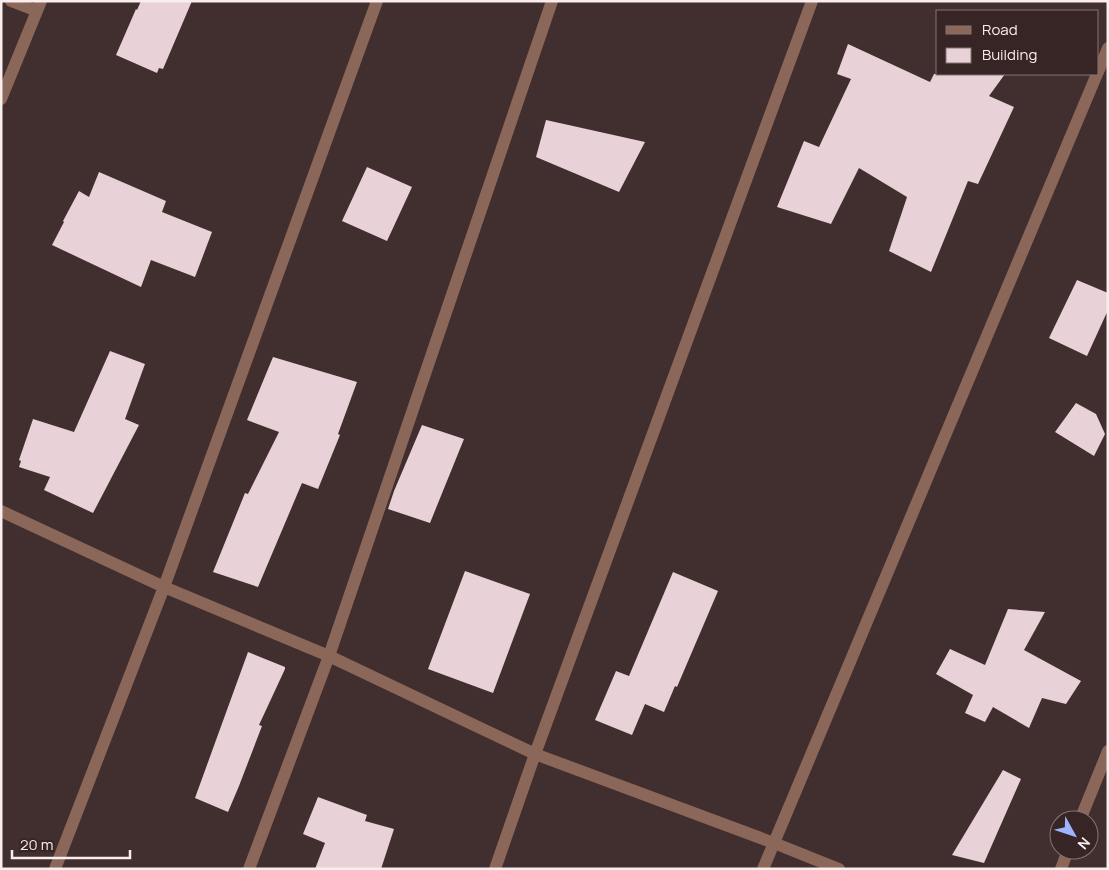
<svg xmlns="http://www.w3.org/2000/svg" width="1109" height="870" font-family="Manrope,sans-serif">
<style>
.building{fill:#e9d1d8}
.lines{fill:none;stroke-linecap:round;stroke-linejoin:round}
.street{stroke:#8a6759;stroke-width:12}
</style>
<rect width="100%" height="100%" fill="#412e2e"/>
<path class="building" d="M 141,1 L 192,1 L 163,69 L 159,68 L 157,73 L 116,55 L 136,9 L 137,10 Z
M 848,44 L 930,82 L 934,74 L 1005,74 L 989,96 L 1014,107 L 978,184 L 968,181 L 931,272 L 889,251 L 907,197 L 859,168 L 831,224 L 777,207 L 804,141 L 819,147 L 851,79 L 837,74 Z
M 546,120 L 645,142 L 619,192 L 536,157 Z
M 367,167 L 412,187 L 387,241 L 342,221 Z
M 99,172 L 166,201 L 162,212 L 212,232 L 195,277 L 151,260 L 141,287 L 52,245 L 64,222 L 63,221 L 79,191 L 89,197 Z
M 1077,280 L 1108,293 L 1108,310 L 1087,356 L 1049,338 Z
M 110,351 L 145,364 L 125,419 L 139,425 L 93,513 L 44,490 L 50,477 L 19,467 L 21,461 L 19,460 L 33,419 L 74,432 Z
M 273,357 L 357,382 L 338,434 L 340,435 L 318,489 L 302,483 L 258,587 L 213,572 L 245,493 L 248,494 L 279,432 L 247,420 Z
M 1076,403 L 1096,414 L 1105,434 L 1094,456 L 1055,432 Z
M 422,425 L 464,439 L 430,523 L 388,509 L 394,491 Z
M 465,571 L 530,594 L 493,693 L 428,669 Z
M 673,572 L 718,591 L 677,687 L 675,686 L 664,712 L 645,704 L 632,735 L 595,720 L 616,671 L 629,676 Z
M 1008,609 L 1045,612 L 1024,650 L 1081,681 L 1066,704 L 1042,698 L 1029,728 L 993,707 L 985,722 L 965,713 L 973,695 L 936,674 L 950,649 L 985,665 Z
M 248,652 L 285,667 L 285,669 L 259,725 L 262,726 L 239,786 L 228,812 L 195,798 Z
M 1003,770 L 1021,779 L 984,863 L 952,855 Z
M 318,797 L 367,815 L 365,821 L 394,829 L 381,869 L 315,869 L 325,843 L 303,834 Z"/>
<g class="lines">
<path class="street" d="M 11,1 L 37,11
M 1098,72 L 1108,48
M 1,99 L 41,1
M 1,511 L 164,587 L 329,656 L 535,754 L 774,843 L 839,869
M 1080,820 L 1108,751
M 55,869 L 164,587 L 377,1
M 249,869 L 329,656 L 552,1
M 495,869 L 535,754 L 812,1
M 763,869 L 1097,74
M 1061,869 L 1068,850"/>
</g>
<rect width="1109" height="870" fill="none" stroke="#faeded" stroke-width="5"/>
<rect x="936" y="10" width="162" height="65" fill="#372424" stroke="#857474"/>
<rect x="946" y="26" width="25" height="8" fill="#8a6759" stroke="#857474"/>
<text x="982" y="35" font-size="15" fill="#faeded">Road</text>
<rect x="946" y="48" width="25" height="15" fill="#e9d1d8" stroke="#857474"/>
<text x="982" y="60" font-size="15" fill="#faeded">Building</text>
<g transform="translate(1074 835) rotate(130)"><circle r="24" fill="#372424" stroke="#857474"/>
<path d="M0-4L9 19L0 12L-9 19Z" fill="#9eb4fd"/>
<text y="-8" font-size="14" font-weight="bold" text-anchor="middle" fill="#faeded">N</text>
</g>
<path d="M12 850v8h118v-8" fill="none" stroke="#faeded" stroke-width="2.5"/>
<text x="20" y="850" font-size="15" fill="#faeded" stroke="#372424" stroke-width="4" paint-order="stroke">20 m</text>
</svg>
